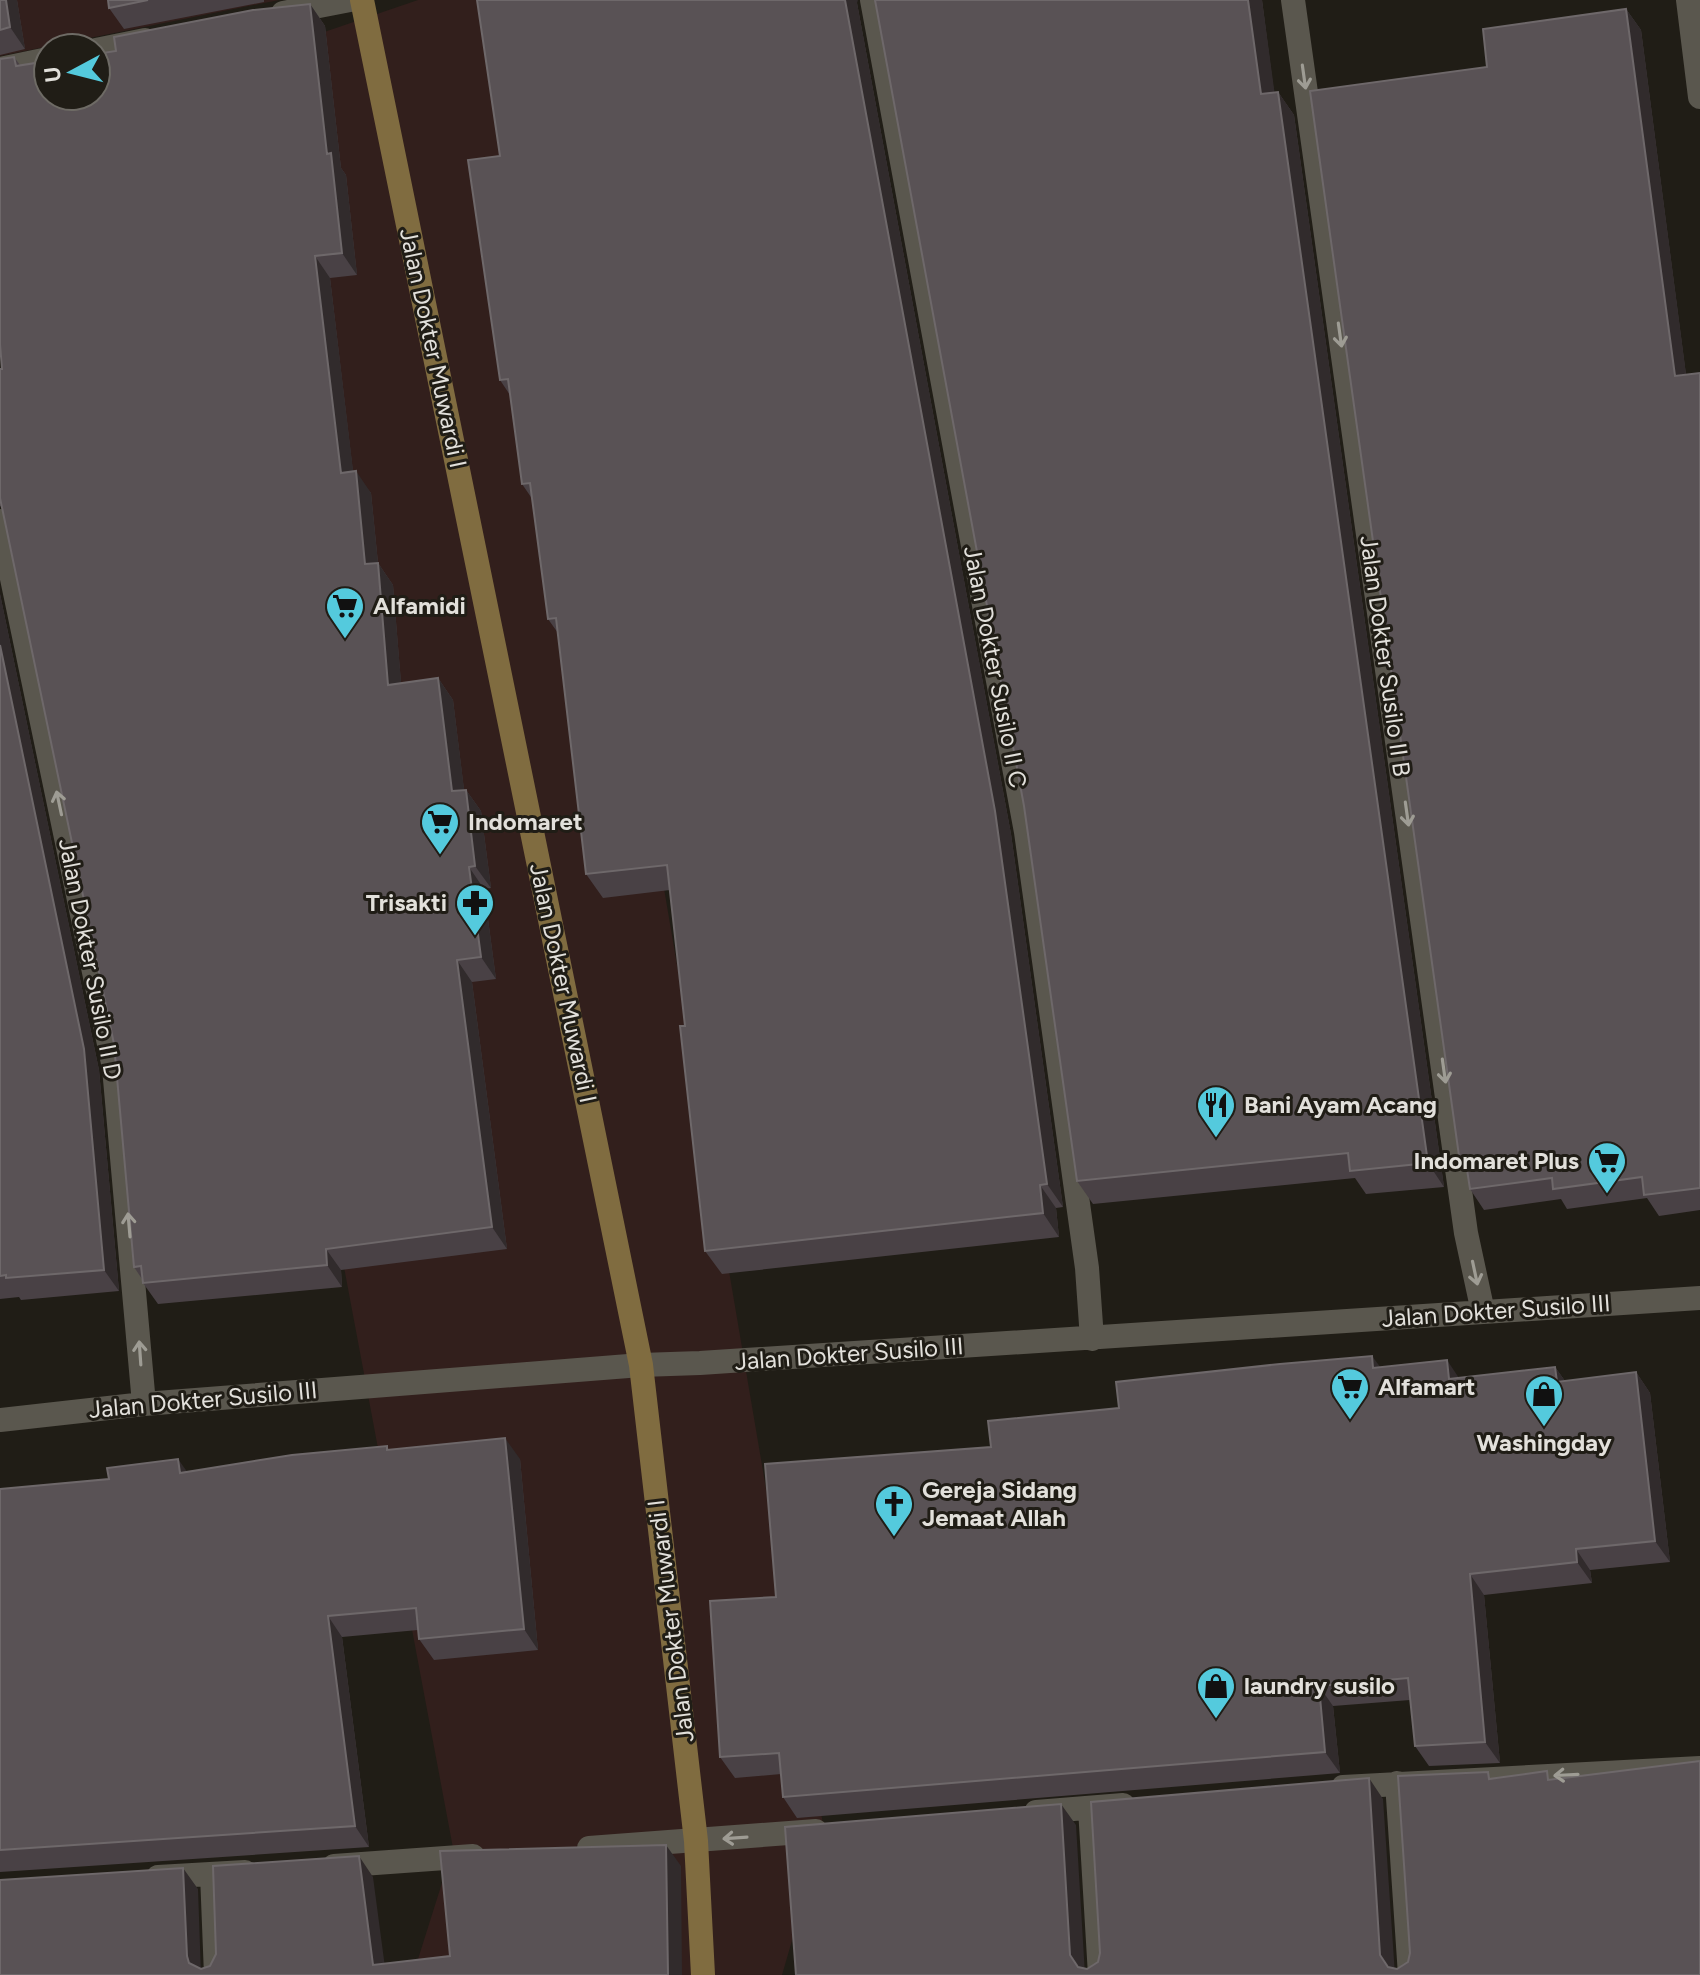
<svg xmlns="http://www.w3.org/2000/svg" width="1700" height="1975" font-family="Figtree,sans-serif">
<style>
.commercial{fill:#321f1c}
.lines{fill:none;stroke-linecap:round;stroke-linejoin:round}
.street{stroke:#5a574e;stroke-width:24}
.secondary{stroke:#806c40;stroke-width:24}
.wall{fill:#494145}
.shaded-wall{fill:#312b2c}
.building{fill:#595255;stroke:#6e686a;stroke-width:2}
.oneway{stroke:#9e9c94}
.labels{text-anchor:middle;stroke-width:6;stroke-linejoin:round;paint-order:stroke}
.street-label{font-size:24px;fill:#e2e0db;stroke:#201d16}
.poi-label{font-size:24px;font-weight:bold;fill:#e2e0db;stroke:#201d16;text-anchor:start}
</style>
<rect width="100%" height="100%" fill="#201d16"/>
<path class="commercial" d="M 0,0 L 279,0 L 0,56 Z
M 418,0 L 513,0 L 824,1830 L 782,1975 L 413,1975 L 453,1848 L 125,100 Z"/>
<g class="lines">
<path class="street" d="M 872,0 L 1026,832 L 1087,1268 L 1092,1339
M 1293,0 L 1466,1233 L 1483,1312
M 1688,0 L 1700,97
M 283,13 L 350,0
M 96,50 L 145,40
M 0,69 L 48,59
M 0,521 L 114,1068 L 144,1404
M 0,1420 L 144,1404 L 641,1365 L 700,1363 L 1700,1298
M 1397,1783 L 1410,1975
M 1343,1787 L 1700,1768
M 1090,1808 L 1100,1975
M 1036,1812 L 1123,1805
M 589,1848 L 816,1831
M 334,1866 L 473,1856
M 212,1874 L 216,1975
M 158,1877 L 245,1872"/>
<path class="secondary" d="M 362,0 L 641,1365 L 696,1841 L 703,1975"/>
</g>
<path class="wall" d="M 0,0 L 17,0 L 25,49 L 0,55 Z
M 108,0 L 264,0 L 264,2 L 124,29 L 109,8 Z
M 875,0 L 1262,0 L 1274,93 L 1278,92 L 1294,115 L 1444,1187 L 1366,1194 L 1355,1178 L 1093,1204 L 1077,1181 L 1024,806 Z
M 857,3 L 1011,834 L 1063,1207 L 1056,1208 L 1059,1237 L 722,1274 L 705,1251 L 685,1026 L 670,890 L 603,898 L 586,874 L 558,633 L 548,619 L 533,500 L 522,484 L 510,395 L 500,380 L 500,156 Z
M 310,4 L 325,26 L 341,168 L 346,175 L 357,275 L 330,278 L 353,472 L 371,493 L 378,563 L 393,585 L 401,683 L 438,678 L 453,700 L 464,790 L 466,790 L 481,811 L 491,888 L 484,889 L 496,979 L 472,982 L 507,1249 L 341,1270 L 342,1287 L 158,1304 L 143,1283 L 142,1279 L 134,1267 L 114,1044 L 2,507 L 0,506 L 0,369 L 2,369 L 14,57 L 20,65 L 116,51 Z
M 1626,9 L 1641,30 L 1686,375 L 1700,373 L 1700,1210 L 1659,1216 L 1647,1198 L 1567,1209 L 1561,1199 L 1484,1210 L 1470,1189 L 1468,1174 L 1460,1163 L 1487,67 Z
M 0,594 L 99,1070 L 119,1291 L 21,1300 L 19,1297 L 0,1299 Z
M 1380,1367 L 1459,1378 L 1555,1367 L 1565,1381 L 1636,1372 L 1650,1393 L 1670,1562 L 1590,1570 L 1592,1583 L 1484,1595 L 1500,1763 L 1429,1766 L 1415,1746 L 1410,1700 L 1333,1706 L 1340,1773 L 797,1818 L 783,1797 L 781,1774 L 735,1778 L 720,1757 L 776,1597 L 991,1447 L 1119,1408 Z
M 387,1446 L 389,1450 L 520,1459 L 538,1650 L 434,1660 L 419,1639 L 418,1630 L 342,1637 L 369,1847 L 0,1872 L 0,1489 L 187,1472 Z"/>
<path class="shaded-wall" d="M 6,0 L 17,0 L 25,49 L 10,27 Z
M 845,0 L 858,0 L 857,3 L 1011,834 L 1063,1207 L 1047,1184 Z
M 1248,0 L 1262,0 L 1278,118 L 1261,94 Z
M 310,4 L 325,26 L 341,168 L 346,175 L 357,275 L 342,253 L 327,154 Z
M 1626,9 L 1641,30 L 1689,397 L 1675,376 Z
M 1278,92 L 1294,115 L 1444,1187 L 1428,1163 Z
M 315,256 L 330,278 L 356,495 L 341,473 Z
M 356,471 L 371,493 L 378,563 L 393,585 L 403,706 L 388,685 L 365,564 Z
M 0,594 L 99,1070 L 119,1291 L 104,1270 L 0,645 Z
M 438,678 L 453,700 L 467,813 L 452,791 Z
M 466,790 L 481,811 L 491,888 L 475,866 Z
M 469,867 L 484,889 L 496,979 L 481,957 Z
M 457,960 L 472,982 L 507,1249 L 492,1227 Z
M 1040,1185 L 1056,1208 L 1059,1237 L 1043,1213 Z
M 326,1249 L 341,1270 L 342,1287 L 327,1265 Z
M 1372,1356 L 1387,1376 L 1373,1368 Z
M 1447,1360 L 1461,1381 L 1449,1379 Z
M 1555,1367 L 1570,1388 L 1557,1382 Z
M 1636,1372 L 1650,1393 L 1670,1562 L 1655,1541 Z
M 505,1438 L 520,1459 L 538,1650 L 524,1629 Z
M 178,1459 L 193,1480 L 180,1473 Z
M 1576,1549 L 1590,1570 L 1592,1583 L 1577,1562 Z
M 1470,1574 L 1484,1595 L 1500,1763 L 1485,1742 Z
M 328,1616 L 342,1637 L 369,1847 L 355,1826 Z
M 1319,1686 L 1333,1706 L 1340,1773 L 1325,1752 Z
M 1369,1778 L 1383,1799 L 1395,1975 L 1394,1975 L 1380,1955 Z
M 1061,1804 L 1076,1825 L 1085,1975 L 1084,1975 L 1070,1955 Z
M 666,1845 L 681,1866 L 682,1975 L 668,1975 Z
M 359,1856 L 373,1877 L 386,1975 L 373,1965 Z
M 183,1868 L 198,1889 L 201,1975 L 189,1963 L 187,1956 Z"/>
<path class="building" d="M 0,0 L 6,0 L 10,27 L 0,30 Z
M 108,0 L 148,0 L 109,8 Z
M 477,0 L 845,0 L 995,811 L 1047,1184 L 1040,1185 L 1043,1213 L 705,1251 L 680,1026 L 685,1026 L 667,865 L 586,874 L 556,618 L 548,619 L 530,483 L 522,484 L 508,379 L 500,380 L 468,160 L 500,156 Z
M 875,0 L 1248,0 L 1261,94 L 1278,92 L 1428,1163 L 1350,1171 L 1348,1153 L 1077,1181 L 1024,806 Z
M 310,4 L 327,154 L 331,153 L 342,253 L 315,256 L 341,473 L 356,471 L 365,564 L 378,563 L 388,685 L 438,678 L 452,791 L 466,790 L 475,866 L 469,867 L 481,957 L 457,960 L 492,1227 L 326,1249 L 327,1265 L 143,1283 L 141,1266 L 134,1267 L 114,1044 L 0,498 L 0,369 L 2,369 L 0,344 L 0,59 L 14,57 L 16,66 L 48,61 L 48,96 L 96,96 L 96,54 L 116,51 L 114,37 L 253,10 Z
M 1626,9 L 1675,376 L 1700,373 L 1700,1188 L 1644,1195 L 1642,1177 L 1553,1189 L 1552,1178 L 1470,1189 L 1466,1163 L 1460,1163 L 1310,91 L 1487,67 L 1483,29 Z
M 0,645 L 84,1049 L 104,1270 L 6,1278 L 6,1275 L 0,1276 Z
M 1372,1356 L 1373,1368 L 1447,1360 L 1449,1379 L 1555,1367 L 1557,1382 L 1636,1372 L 1655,1541 L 1576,1549 L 1577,1562 L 1470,1574 L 1485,1742 L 1415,1746 L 1408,1678 L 1319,1686 L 1325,1752 L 783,1797 L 779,1753 L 720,1757 L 710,1601 L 776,1597 L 765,1464 L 991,1447 L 988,1421 L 1119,1408 L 1116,1382 L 1280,1364 Z
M 505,1438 L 524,1629 L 419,1639 L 416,1608 L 328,1616 L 355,1826 L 0,1850 L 0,1489 L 109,1479 L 107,1468 L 178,1459 L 180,1473 L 292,1455 L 387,1446 L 387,1450 Z
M 1700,1761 L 1700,1975 L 796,1975 L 785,1827 L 1061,1804 L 1070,1955 L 1078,1967 L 1087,1969 L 1098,1962 L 1100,1953 L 1091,1802 L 1369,1778 L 1380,1955 L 1388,1967 L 1397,1969 L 1408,1962 L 1410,1953 L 1398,1776 L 1488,1772 L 1489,1779 L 1547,1771 L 1548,1780 Z
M 666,1845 L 668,1975 L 0,1975 L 0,1880 L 183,1868 L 187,1956 L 189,1963 L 201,1969 L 210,1966 L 216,1954 L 213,1866 L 359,1856 L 373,1965 L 450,1956 L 440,1851 Z"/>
<defs><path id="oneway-shaft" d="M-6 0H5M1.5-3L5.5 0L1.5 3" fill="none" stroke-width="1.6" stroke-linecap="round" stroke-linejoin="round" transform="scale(2)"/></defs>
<g class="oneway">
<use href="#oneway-shaft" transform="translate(1304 77) rotate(82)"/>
<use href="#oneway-shaft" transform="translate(1340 335) rotate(82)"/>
<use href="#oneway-shaft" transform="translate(59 803) rotate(-102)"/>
<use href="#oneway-shaft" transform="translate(1407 814) rotate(82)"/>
<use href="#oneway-shaft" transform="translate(1444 1071) rotate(82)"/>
<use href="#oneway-shaft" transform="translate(129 1225) rotate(-95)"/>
<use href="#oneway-shaft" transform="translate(1475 1273) rotate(78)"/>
<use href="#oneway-shaft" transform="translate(140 1353) rotate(-94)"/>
<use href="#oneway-shaft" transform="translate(1566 1775) rotate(177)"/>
<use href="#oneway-shaft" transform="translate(735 1838) rotate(176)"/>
</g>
<defs>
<g id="supermarket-pin" transform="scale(2)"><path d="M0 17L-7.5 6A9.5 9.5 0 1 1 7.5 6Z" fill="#54cadd" stroke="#201d16"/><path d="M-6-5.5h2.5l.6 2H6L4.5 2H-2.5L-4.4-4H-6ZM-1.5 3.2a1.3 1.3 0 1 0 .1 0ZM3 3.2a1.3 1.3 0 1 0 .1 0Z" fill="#111"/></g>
<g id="pharmacy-pin" transform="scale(2)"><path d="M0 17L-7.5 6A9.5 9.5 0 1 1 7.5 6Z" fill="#54cadd" stroke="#201d16"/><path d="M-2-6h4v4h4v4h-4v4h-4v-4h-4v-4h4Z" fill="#111"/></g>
<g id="restaurant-pin" transform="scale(2)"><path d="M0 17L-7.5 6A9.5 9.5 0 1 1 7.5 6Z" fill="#54cadd" stroke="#201d16"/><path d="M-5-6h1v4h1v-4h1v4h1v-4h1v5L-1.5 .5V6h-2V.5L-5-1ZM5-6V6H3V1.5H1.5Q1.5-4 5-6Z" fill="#111"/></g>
<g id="shop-pin" transform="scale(2)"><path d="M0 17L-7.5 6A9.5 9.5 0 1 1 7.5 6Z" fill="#54cadd" stroke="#201d16"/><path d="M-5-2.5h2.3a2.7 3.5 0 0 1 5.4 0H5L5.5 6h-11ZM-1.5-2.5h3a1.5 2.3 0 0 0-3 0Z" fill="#111"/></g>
<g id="church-pin" transform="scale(2)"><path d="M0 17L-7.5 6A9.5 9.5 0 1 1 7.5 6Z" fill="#54cadd" stroke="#201d16"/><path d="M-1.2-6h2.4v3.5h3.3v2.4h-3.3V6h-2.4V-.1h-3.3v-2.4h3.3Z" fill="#111"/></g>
</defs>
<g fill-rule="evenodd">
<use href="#supermarket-pin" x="345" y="606"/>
<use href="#supermarket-pin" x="440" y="822"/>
<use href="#pharmacy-pin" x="475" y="903"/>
<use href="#restaurant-pin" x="1216" y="1105"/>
<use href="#supermarket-pin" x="1607" y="1161"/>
<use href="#supermarket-pin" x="1350" y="1387"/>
<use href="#shop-pin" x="1544" y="1394"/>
<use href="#church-pin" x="894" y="1504"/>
<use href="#shop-pin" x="1216" y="1686"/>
</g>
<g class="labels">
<g class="street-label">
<text transform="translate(433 348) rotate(78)" y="8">Jalan Dokter Muwardi I</text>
<text transform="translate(1385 656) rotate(82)" y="8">Jalan Dokter Susilo II B</text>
<text transform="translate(995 667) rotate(79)" y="8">Jalan Dokter Susilo II C</text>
<text transform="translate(90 959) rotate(79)" y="8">Jalan Dokter Susilo II D</text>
<text transform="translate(563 983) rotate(78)" y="8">Jalan Dokter Muwardi I</text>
<text transform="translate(1496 1311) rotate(-4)" y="8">Jalan Dokter Susilo III</text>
<text transform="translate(849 1354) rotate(-4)" y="8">Jalan Dokter Susilo III</text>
<text transform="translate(203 1400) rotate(-5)" y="8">Jalan Dokter Susilo III</text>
<text transform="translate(671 1621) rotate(-97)" y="8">Jalan Dokter Muwardi I</text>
</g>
<g class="poi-label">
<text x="373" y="614">Alfamidi</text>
<text x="468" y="830">Indomaret</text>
<text x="447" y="911" text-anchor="end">Trisakti</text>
<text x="1244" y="1113">Bani Ayam Acang</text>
<text x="1579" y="1169" text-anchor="end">Indomaret Plus</text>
<text x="1378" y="1395">Alfamart</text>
<text x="1544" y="1451" text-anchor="middle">Washingday</text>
<text x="922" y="1498">Gereja Sidang<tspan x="922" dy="28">Jemaat Allah</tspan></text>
<text x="1244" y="1694">laundry susilo</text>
</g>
</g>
<g transform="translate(72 72) rotate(263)"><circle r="38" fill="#201d16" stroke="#6e6b65" stroke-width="2"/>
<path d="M0-6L14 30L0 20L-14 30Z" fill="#54cadd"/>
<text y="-12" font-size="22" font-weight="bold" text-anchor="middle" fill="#e2e0db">U</text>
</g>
</svg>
